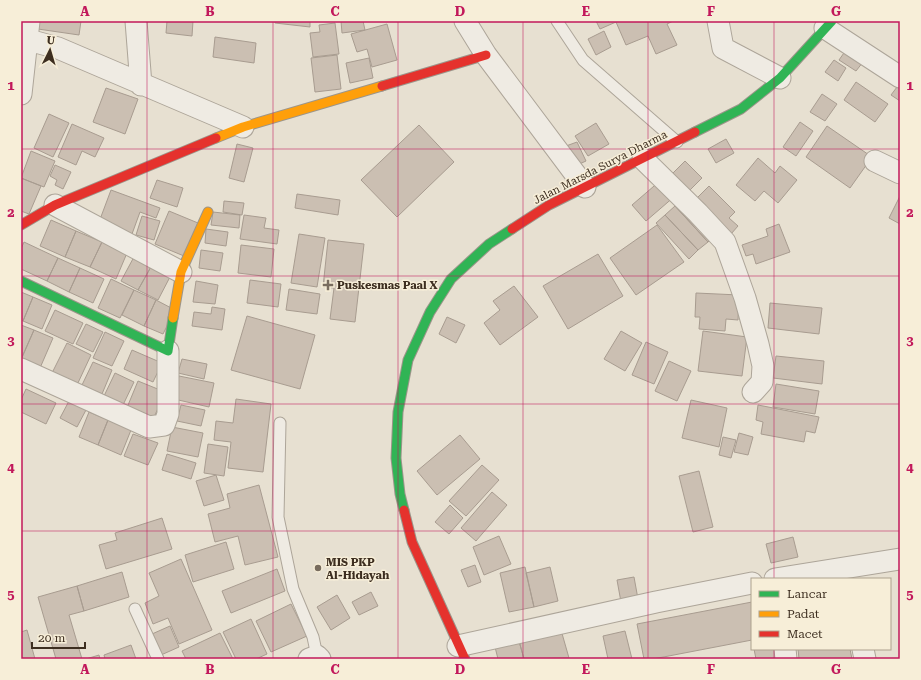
<svg xmlns="http://www.w3.org/2000/svg" width="921" height="680" font-family="'Roboto Serif',serif">
<style>
.building{fill:#cbbfb2;stroke:#a89c90}
.lines{fill:none;stroke-linecap:round;stroke-linejoin:round}
.lane-casing{stroke:#ada599;stroke-width:13}
.street-casing{stroke:#ada599;stroke-width:23}
.fast-casing{stroke:#9c958a;stroke-width:11}
.slow-casing{stroke:#9c958a;stroke-width:11}
.jam-casing{stroke:#9c958a;stroke-width:11}
.lane{stroke:#efebe3;stroke-width:11}
.street{stroke:#efebe3;stroke-width:21}
.fast{stroke:#30b455;stroke-width:9}
.slow{stroke:#ff9f0a;stroke-width:9}
.jam{stroke:#e5322d;stroke-width:9}
.grid{fill:none;stroke:#c2185b;stroke-width:1;stroke-opacity:0.55}
.poi-dot{fill:#786c5e;stroke:#f7eed8;stroke-width:1.5}
.labels{text-anchor:middle;stroke-width:3;stroke-linejoin:round;paint-order:stroke}
.street-label{font-size:11px;fill:#3d2e20;stroke:#f7eed8}
.poi-label{font-size:11px;font-weight:bold;fill:#3d2e20;stroke:#f7eed8;text-anchor:start}
.neatline{fill:none;stroke:#c2185b;stroke-width:1.5}
.grid-label{font-size:13px;text-anchor:middle;font-weight:bold;fill:#c2185b}
</style>
<rect width="100%" height="100%" fill="#e7e0d1"/>
<path class="building" d="M 39,21 L 81,21 L 79,35 L 38,29 Z
M 167,21 L 193,21 L 192,36 L 166,33 Z
M 275,21 L 310,21 L 310,27 L 275,23 Z
M 341,21 L 363,21 L 365,30 L 342,33 Z
M 596,21 L 673,21 L 667,24 L 677,45 L 656,54 L 648,36 L 626,45 L 616,22 L 600,29 Z
M 335,23 L 339,54 L 313,57 L 310,33 L 320,32 L 319,25 Z
M 387,24 L 397,60 L 372,67 L 367,49 L 357,52 L 351,34 Z
M 604,31 L 611,47 L 596,55 L 588,39 Z
M 215,37 L 256,43 L 254,63 L 213,57 Z
M 846,50 L 863,62 L 856,71 L 839,60 Z
M 337,55 L 341,89 L 315,92 L 311,58 Z
M 369,58 L 373,78 L 350,83 L 346,63 Z
M 834,60 L 846,68 L 838,81 L 825,72 Z
M 856,82 L 888,104 L 875,122 L 844,100 Z
M 900,83 L 900,101 L 891,95 Z
M 106,88 L 138,99 L 125,134 L 93,122 Z
M 822,94 L 837,104 L 825,121 L 810,112 Z
M 49,114 L 69,123 L 53,157 L 34,148 Z
M 800,122 L 813,131 L 796,156 L 783,147 Z
M 596,123 L 609,144 L 588,156 L 575,136 Z
M 72,124 L 104,138 L 95,157 L 82,151 L 76,165 L 58,157 Z
M 419,125 L 454,162 L 397,217 L 361,180 Z
M 827,126 L 872,157 L 850,188 L 806,157 Z
M 726,139 L 734,153 L 716,163 L 708,149 Z
M 577,142 L 586,161 L 575,166 L 566,146 Z
M 237,144 L 253,148 L 244,182 L 229,178 Z
M 31,151 L 55,161 L 44,187 L 21,178 Z
M 758,158 L 775,173 L 780,166 L 797,180 L 778,203 L 764,191 L 755,201 L 736,185 Z
M 685,161 L 702,178 L 684,196 L 667,179 Z
M 55,165 L 71,172 L 63,189 L 55,185 L 57,180 L 50,176 Z
M 21,178 L 41,186 L 29,214 L 21,211 Z
M 157,180 L 183,188 L 177,207 L 150,198 Z
M 661,180 L 675,196 L 646,221 L 632,205 Z
M 709,186 L 735,212 L 729,218 L 738,226 L 731,234 L 691,204 Z
M 111,190 L 160,208 L 156,218 L 140,212 L 132,234 L 99,222 Z
M 297,194 L 340,200 L 338,215 L 295,208 Z
M 900,196 L 900,224 L 889,218 Z
M 683,198 L 716,235 L 708,242 L 675,206 Z
M 224,201 L 244,203 L 242,215 L 223,212 Z
M 675,206 L 708,242 L 698,250 L 665,215 Z
M 169,211 L 198,223 L 184,256 L 155,244 Z
M 213,212 L 240,215 L 239,228 L 211,225 Z
M 244,215 L 266,218 L 264,228 L 279,230 L 277,244 L 240,239 Z
M 665,215 L 698,250 L 689,259 L 656,223 Z
M 142,216 L 160,221 L 154,240 L 136,235 Z
M 51,220 L 76,231 L 65,257 L 40,246 Z
M 779,224 L 790,252 L 756,264 L 753,254 L 746,256 L 742,245 L 768,236 L 766,229 Z
M 657,225 L 684,262 L 636,295 L 610,258 Z
M 206,229 L 228,232 L 226,246 L 205,243 Z
M 76,231 L 102,242 L 90,267 L 65,257 Z
M 299,234 L 325,238 L 317,287 L 291,283 Z
M 328,240 L 364,244 L 355,322 L 330,319 L 334,288 L 323,287 Z
M 24,242 L 58,258 L 47,281 L 21,269 L 21,249 Z
M 102,242 L 127,253 L 116,279 L 90,267 Z
M 241,245 L 274,249 L 271,277 L 238,273 Z
M 201,250 L 223,253 L 220,271 L 199,268 Z
M 598,254 L 623,296 L 568,329 L 543,286 Z
M 135,255 L 152,265 L 138,290 L 121,281 Z
M 58,258 L 80,268 L 69,292 L 47,281 Z
M 152,265 L 171,275 L 158,300 L 138,290 Z
M 80,268 L 104,279 L 93,303 L 69,292 Z
M 111,279 L 134,290 L 120,318 L 98,308 Z
M 250,280 L 281,284 L 278,307 L 247,303 Z
M 196,281 L 218,285 L 215,304 L 193,302 Z
M 514,286 L 538,317 L 500,345 L 484,323 L 500,310 L 493,301 Z
M 289,289 L 320,294 L 317,314 L 286,310 Z
M 134,290 L 156,300 L 144,326 L 122,315 Z
M 21,292 L 33,297 L 23,321 L 21,320 Z
M 696,293 L 739,295 L 738,320 L 726,319 L 725,331 L 699,329 L 700,317 L 695,317 Z
M 33,297 L 52,305 L 42,329 L 23,321 Z
M 156,300 L 175,310 L 163,334 L 144,326 Z
M 770,303 L 822,308 L 819,334 L 768,328 Z
M 212,307 L 225,309 L 222,330 L 192,326 L 194,312 L 211,314 Z
M 55,310 L 83,323 L 73,344 L 45,331 Z
M 247,316 L 315,335 L 300,389 L 231,370 Z
M 447,317 L 465,325 L 456,343 L 439,334 Z
M 86,324 L 103,332 L 93,352 L 76,344 Z
M 21,325 L 34,330 L 21,359 Z
M 34,330 L 53,338 L 40,368 L 21,360 Z
M 621,331 L 642,343 L 625,371 L 604,359 Z
M 703,331 L 747,337 L 742,376 L 698,371 Z
M 105,332 L 124,341 L 112,366 L 93,358 Z
M 646,342 L 668,352 L 654,384 L 632,375 Z
M 67,343 L 91,355 L 77,385 L 52,373 Z
M 132,350 L 162,363 L 153,382 L 124,369 Z
M 776,356 L 824,361 L 822,384 L 773,378 Z
M 182,359 L 207,364 L 204,379 L 178,373 Z
M 669,361 L 691,371 L 677,401 L 655,391 Z
M 93,362 L 112,370 L 102,394 L 82,385 Z
M 115,373 L 134,382 L 123,405 L 104,396 Z
M 179,376 L 214,383 L 209,407 L 174,399 Z
M 138,381 L 165,392 L 152,422 L 126,410 Z
M 776,384 L 819,391 L 815,414 L 773,407 Z
M 26,389 L 56,403 L 46,424 L 21,412 L 21,400 Z
M 236,399 L 271,404 L 263,472 L 228,468 L 231,442 L 214,440 L 216,421 L 233,423 Z
M 691,400 L 727,408 L 719,447 L 682,438 Z
M 69,401 L 86,410 L 77,427 L 60,418 Z
M 181,405 L 205,410 L 201,426 L 177,421 Z
M 758,405 L 819,417 L 815,433 L 806,431 L 804,442 L 761,434 L 763,422 L 756,420 Z
M 89,412 L 108,420 L 98,445 L 79,437 Z
M 108,420 L 131,430 L 121,455 L 98,445 Z
M 172,427 L 203,433 L 198,457 L 167,451 Z
M 739,433 L 753,437 L 748,455 L 734,452 Z
M 133,434 L 158,443 L 148,465 L 124,456 Z
M 460,435 L 480,459 L 437,495 L 417,471 Z
M 723,437 L 736,440 L 731,458 L 719,455 Z
M 208,444 L 228,447 L 224,476 L 204,473 Z
M 167,454 L 196,463 L 191,479 L 162,470 Z
M 482,465 L 499,480 L 466,516 L 449,501 Z
M 699,471 L 713,527 L 693,532 L 679,476 Z
M 216,475 L 224,500 L 204,506 L 196,481 Z
M 259,485 L 278,557 L 245,565 L 238,536 L 215,542 L 208,514 L 230,508 L 227,494 Z
M 492,492 L 507,505 L 476,541 L 461,528 Z
M 450,505 L 463,518 L 449,534 L 435,522 Z
M 162,518 L 172,549 L 106,569 L 99,545 L 117,540 L 115,533 Z
M 499,536 L 511,564 L 484,575 L 473,547 Z
M 793,537 L 798,557 L 771,563 L 766,544 Z
M 226,542 L 234,569 L 193,582 L 185,555 Z
M 181,559 L 212,630 L 179,644 L 168,618 L 153,624 L 145,603 L 159,596 L 149,573 Z
M 475,565 L 481,582 L 468,587 L 461,570 Z
M 525,567 L 534,607 L 509,612 L 500,573 Z
M 550,567 L 558,601 L 534,607 L 526,573 Z
M 277,569 L 285,591 L 231,613 L 222,591 Z
M 122,572 L 129,597 L 84,611 L 77,586 Z
M 634,577 L 638,599 L 621,602 L 617,580 Z
M 77,586 L 84,611 L 69,615 L 82,659 L 56,659 L 38,597 Z
M 371,592 L 378,606 L 359,615 L 352,602 Z
M 337,595 L 350,618 L 331,630 L 317,607 Z
M 752,602 L 752,640 L 653,659 L 644,659 L 637,624 Z
M 291,604 L 307,636 L 271,652 L 256,621 Z
M 251,619 L 267,654 L 256,659 L 236,659 L 223,632 Z
M 170,626 L 179,647 L 161,655 L 152,634 Z
M 27,630 L 35,659 L 21,659 L 21,632 Z
M 561,630 L 569,658 L 524,659 L 519,641 Z
M 625,631 L 632,659 L 608,659 L 603,636 Z
M 220,633 L 233,659 L 186,659 L 182,651 Z
M 519,641 L 524,659 L 498,659 L 495,647 Z
M 131,645 L 136,659 L 105,659 L 104,655 Z
M 754,649 L 781,649 L 783,659 L 756,659 Z
M 798,649 L 850,649 L 852,659 L 799,659 Z
M 99,655 L 100,659 L 86,659 Z"/>
<g class="lines">
<g class="lane-casing">
<path id="lane" d="M 557,21 L 583,60 L 677,142
M 280,423 L 278,517 L 293,589 L 313,637 L 317,656
M 135,609 L 158,659"/>
</g>
<g class="street-casing">
<path id="street" d="M 136,21 L 141,85
M 465,21 L 486,55 L 585,187
M 718,21 L 723,48 L 780,78
M 825,28 L 900,77
M 21,38 L 58,48 L 243,127
M 21,94 L 29,21
M 643,159 L 698,213 L 725,242 L 745,298 L 758,344 L 763,366 L 762,382 L 753,392
M 875,161 L 900,173
M 55,205 L 181,272
M 21,369 L 149,427 L 164,425 L 168,414 L 168,351
M 775,579 L 900,559
M 458,646 L 656,602 L 752,583
M 785,649 L 786,659
M 863,649 L 865,659
M 309,659 L 317,656 L 320,659"/>
</g>
<g class="fast-casing">
<path id="fast" d="M 695,132 L 741,109 L 780,78 L 832,21
M 21,281 L 168,351 L 173,318
M 404,510 L 400,494 L 396,458 L 398,412 L 408,360 L 430,312 L 451,279 L 489,244 L 512,229"/>
</g>
<g class="slow-casing">
<path id="slow" d="M 216,138 L 243,127 L 382,86
M 173,318 L 181,272 L 208,212"/>
</g>
<g class="jam-casing">
<path id="jam" d="M 382,86 L 486,55
M 21,225 L 55,205 L 216,138
M 512,229 L 549,205 L 695,132
M 404,510 L 412,542 L 465,659"/>
</g>
<use href="#lane" class="lane"/>
<use href="#street" class="street"/>
<use href="#fast" class="fast"/>
<use href="#slow" class="slow"/>
<use href="#jam" class="jam"/>
</g>
<path class="grid" d="M 147,21 L 147,659M 273,21 L 273,659M 398,21 L 398,659M 523,21 L 523,659M 648,21 L 648,659M 774,21 L 774,579M 21,149 L 900,149M 21,276 L 900,276M 21,404 L 900,404M 21,531 L 900,531M 774,649 L 774,659"/>
<g class="poi-dot">
<path d="M326 279h4v4h4v4h-4v4h-4v-4h-4v-4h4z"/>
<circle cx="318" cy="568" r="4"/>
</g>
<g class="labels">
<g class="street-label">
<text transform="translate(600 167) rotate(-27)" y="4">Jalan Marsda Surya Dharma</text>
</g>
<g class="poi-label">
<text x="337" y="289">Puskesmas Paal X</text>
<text x="326" y="566">MIS PKP<tspan x="326" dy="13">Al-Hidayah</tspan></text>
</g>
</g>
<rect width="921" height="680" fill="none" stroke="#f7eed8" stroke-width="44"/>
<rect x="751" y="578" width="140" height="72" fill="#f7eed8" stroke="#ada18e"/>
<rect x="759" y="591" width="20" height="6" fill="#30b455" stroke="#ada18e"/>
<text x="787" y="598" font-size="12" fill="#3d2e20">Lancar</text>
<rect x="759" y="611" width="20" height="6" fill="#ff9f0a" stroke="#ada18e"/>
<text x="787" y="618" font-size="12" fill="#3d2e20">Padat</text>
<rect x="759" y="631" width="20" height="6" fill="#e5322d" stroke="#ada18e"/>
<text x="787" y="638" font-size="12" fill="#3d2e20">Macet</text>
<g transform="translate(50 50) rotate(5)" stroke="#f7eed8" stroke-width="3" paint-order="stroke">
<path d="M0-3L7 15L0 10L-7 15Z" fill="#3d2e20"/>
<text y="-6" font-size="11" font-weight="bold" text-anchor="middle" fill="#3d2e20">U</text>
</g>
<path d="M32 642v6h53v-6" fill="none" stroke="#3d2e20" stroke-width="2"/>
<text x="38" y="642" font-size="12" fill="#3d2e20" stroke="#f7eed8" stroke-width="3" paint-order="stroke">20 m</text>
<rect x="22" y="22" width="877" height="636" class="neatline"/>
<g class="grid-label">
<text x="85" y="16">A</text>
<text x="210" y="16">B</text>
<text x="335" y="16">C</text>
<text x="460" y="16">D</text>
<text x="586" y="16">E</text>
<text x="711" y="16">F</text>
<text x="836" y="16">G</text>
<text x="11" y="90">1</text>
<text x="910" y="90">1</text>
<text x="11" y="217">2</text>
<text x="910" y="217">2</text>
<text x="11" y="345">3</text>
<text x="910" y="345">3</text>
<text x="11" y="472">4</text>
<text x="910" y="472">4</text>
<text x="11" y="599">5</text>
<text x="910" y="599">5</text>
<text x="85" y="674">A</text>
<text x="210" y="674">B</text>
<text x="335" y="674">C</text>
<text x="460" y="674">D</text>
<text x="586" y="674">E</text>
<text x="711" y="674">F</text>
<text x="836" y="674">G</text>
</g>
</svg>
